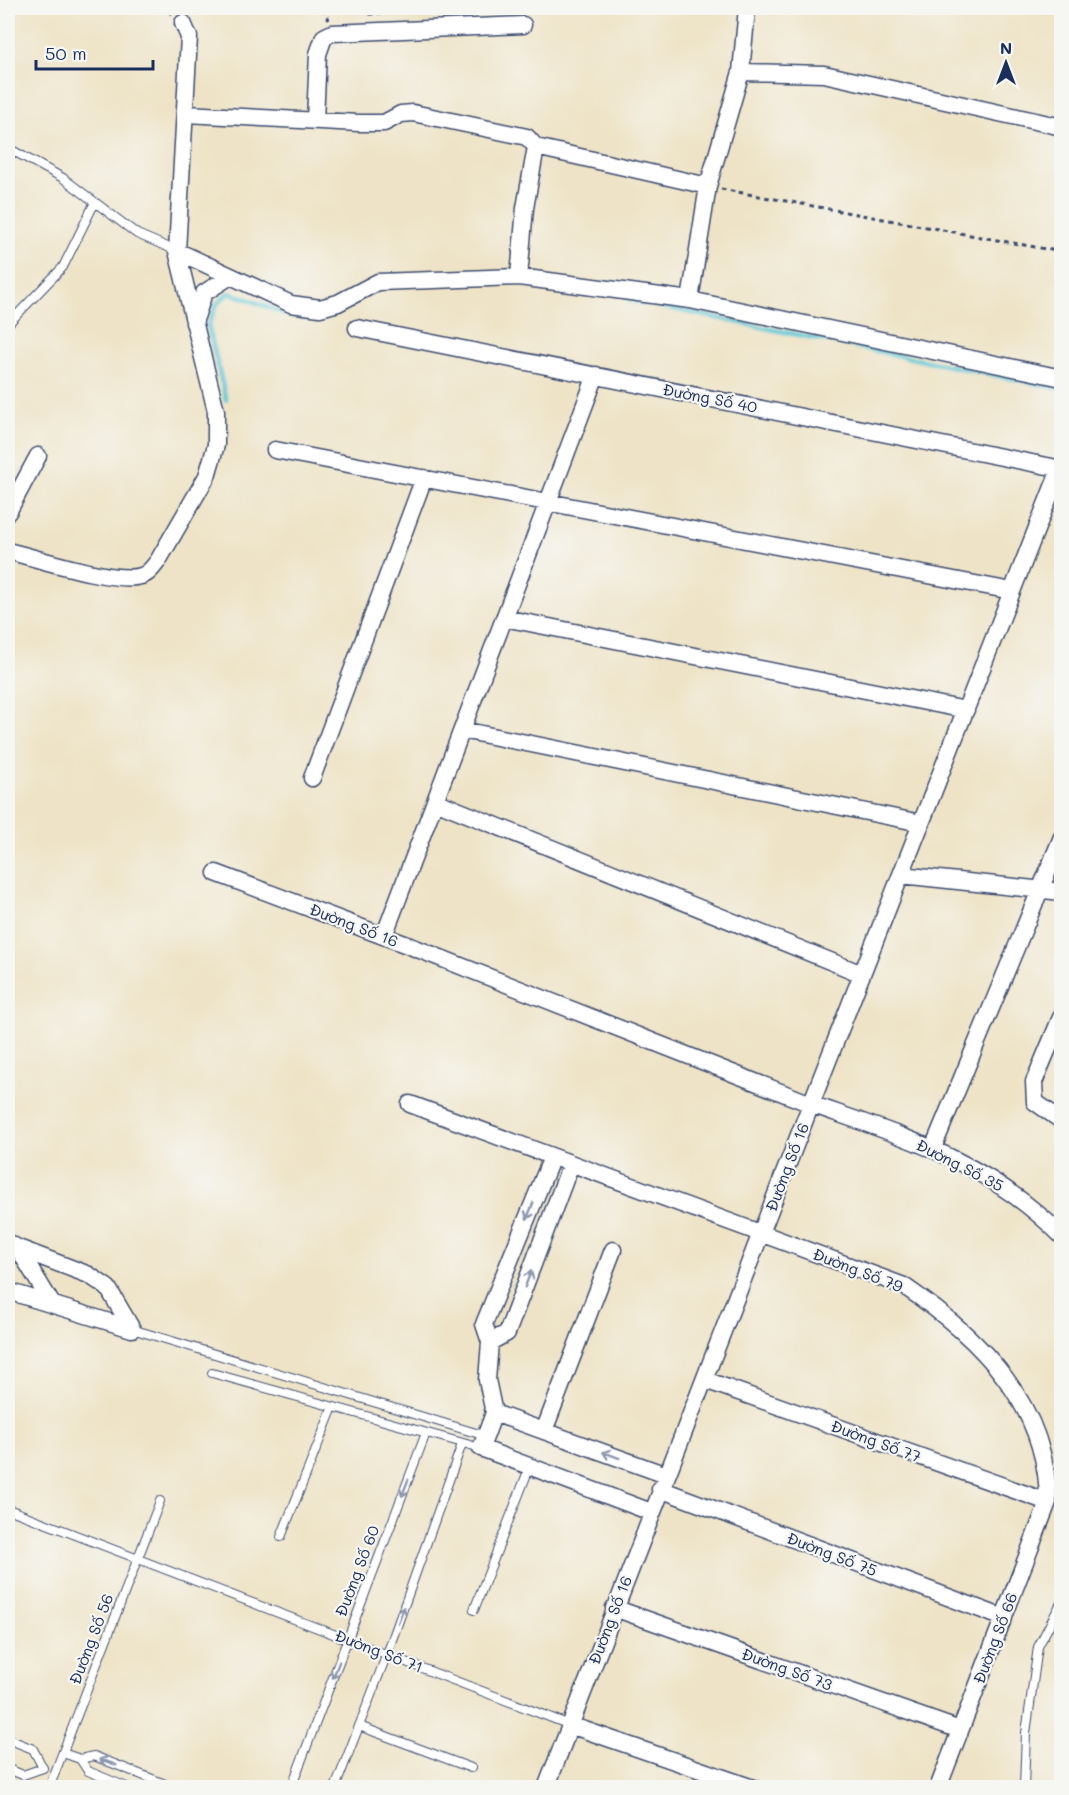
<svg xmlns="http://www.w3.org/2000/svg" width="1069" height="1795" font-family="Mali,sans-serif">
<style>
.lines{fill:none;stroke-linecap:round;stroke-linejoin:round}
.stream{stroke:#5dc8d7;stroke-width:4.5}
.service-casing{stroke:#3b4a6e;stroke-width:10}
.minor-casing{stroke:#3b4a6e;stroke-width:19}
.path{stroke:#3b4a6e;stroke-width:3;stroke-dasharray:4.5 4.5;stroke-linecap:butt}
.service{stroke:#fff;stroke-width:8}
.minor{stroke:#fff;stroke-width:16}
.oneway{stroke:#8d97ae}
.labels{text-anchor:middle;stroke-width:4.5;stroke-linejoin:round;paint-order:stroke}
.street-label{font-size:16px;fill:#1b2f5e;stroke:#f6f6f2}
</style>
<rect width="100%" height="100%" fill="#f6f6f2"/>
<filter id="ink" filterUnits="userSpaceOnUse"><feTurbulence type="fractalNoise" baseFrequency=".0167" numOctaves="2"/><feDisplacementMap in="SourceGraphic" scale="12" xChannelSelector="R" yChannelSelector="G"/><feConvolveMatrix kernelMatrix="1 2 1 2 8 2 1 2 1" color-interpolation-filters="sRGB"/></filter>
<filter id="wash" filterUnits="userSpaceOnUse"><feTurbulence type="fractalNoise" baseFrequency=".008" numOctaves="4" result="noise"/><feDisplacementMap in="SourceGraphic" scale="24" xChannelSelector="R" yChannelSelector="G"/><feGaussianBlur stdDeviation="1.35" result="paint"/><feColorMatrix in="noise" values="0 0 0 0 0 0 0 0 0 0 0 0 0 0 0 0 0 1.4 0 .05"/><feComposite in="paint" operator="in"/></filter>
<g filter="url(#wash)">
<rect width="100%" height="100%" fill="#eee3c6"/>
<g class="lines">
<path class="stream" d="M 629,300 L 1062,389
M 226,400 L 208,325 L 217,304 L 228,293 C 258,298 299,331 329,312"/>
</g>
</g>
<g filter="url(#ink)">
<g class="lines">
<g class="service-casing">
<path id="service" d="M 8,148 L 63,178 L 137,234 L 177,251
M 8,324 L 63,267 L 95,202
M 132,1329 L 486,1436
M 212,1373 L 481,1448
M 8,1509 L 570,1725
M 281,1537 L 333,1407
M 474,1610 L 530,1466
M 359,1726 L 471,1768
M 8,1739 L 33,1749 L 43,1768
M 63,1753 L 80,1759
M 80,1759 L 94,1756 L 175,1788
M 80,1759 L 88,1771 L 129,1788
M 8,1769 L 23,1775 L 43,1768
M 49,1788 L 160,1501
M 291,1788 L 426,1433
M 335,1788 L 387,1654 L 462,1444
M 1024,1788 L 1026,1733 L 1038,1647 L 1062,1601"/>
</g>
<g class="minor-casing">
<path id="minor" d="M 741,72 L 824,74 L 1062,127
M 186,114 L 359,123 L 384,123 L 401,114 L 413,113 L 527,137 L 536,147 L 525,208 L 519,277
M 315,120 L 318,54 L 324,37 L 332,33 L 523,25
M 536,147 L 708,186
M 177,251 L 291,304 L 320,308 L 338,303 L 378,282 L 519,277 L 690,300 L 1062,378
M 690,300 L 708,186 L 741,72 L 747,8
M 194,323 L 204,293 L 229,277
M 357,328 L 1062,469
M 275,450 L 1012,591
M 1060,469 L 811,1104 C 907,1138 987,1161 1062,1236
M 8,512 L 38,456
M 8,551 C 36,558 116,584 141,576 C 149,574 153,567 158,561 L 207,476 L 216,445 L 216,411 L 177,251 L 189,37 L 183,23
M 504,618 L 966,710
M 462,730 L 921,823
M 312,778 L 424,478
M 435,801 L 862,974
M 216,873 L 410,946 L 811,1104 L 546,1788
M 901,875 L 1062,892
M 384,936 L 596,375
M 1062,1015 L 1034,1082 L 1035,1102 L 1062,1121
M 410,1104 L 904,1286 C 980,1338 1048,1405 1048,1502 L 938,1788
M 933,1148 L 1062,837
M 552,1157 L 484,1324 L 490,1342 L 507,1333 L 571,1164
M 8,1243 L 18,1248 L 52,1304
M 18,1248 L 89,1275 L 108,1288 L 132,1329
M 8,1291 L 132,1329
M 490,1342 L 487,1380 L 494,1413 L 481,1448 L 651,1512
M 705,1380 L 1048,1502
M 494,1413 L 666,1475
M 544,1431 L 613,1250
M 660,1489 L 1004,1618
M 614,1608 L 960,1730
M 570,1725 L 753,1788"/>
</g>
<path class="path" d="M 164,8 L 172,14
M 323,8 L 329,20
M 369,14 L 458,8
M 721,189 L 1062,252"/>
<use href="#service" class="service"/>
<use href="#minor" class="minor"/>
</g>
<defs><path id="oneway-shaft" d="M-6 0H5M1.5-3L5.5 0L1.5 3" fill="none" stroke-width="1.6" stroke-linecap="round" stroke-linejoin="round" transform="scale(1.5)"/></defs>
<g class="oneway">
<use href="#oneway-shaft" transform="translate(530 1211) rotate(112)"/>
<use href="#oneway-shaft" transform="translate(528 1279) rotate(-69)"/>
<use href="#oneway-shaft" transform="translate(611 1455) rotate(-160)"/>
<use href="#oneway-shaft" transform="translate(405 1488) rotate(111)"/>
<use href="#oneway-shaft" transform="translate(401 1615) rotate(-70)"/>
<use href="#oneway-shaft" transform="translate(336 1670) rotate(111)"/>
<use href="#oneway-shaft" transform="translate(108 1762) rotate(-159)"/>
</g>
</g>
<g class="labels">
<g class="street-label">
<text transform="translate(710 398) rotate(11)" y="6">Đường Số 40</text>
<text transform="translate(354 925) rotate(21)" y="6">Đường Số 16</text>
<text transform="translate(960 1165) rotate(27)" y="6">Đường Số 35</text>
<text transform="translate(787 1167) rotate(-69)" y="6">Đường Số 16</text>
<text transform="translate(858 1270) rotate(21)" y="6">Đường Số 79</text>
<text transform="translate(876 1441) rotate(20)" y="6">Đường Số 77</text>
<text transform="translate(832 1554) rotate(21)" y="6">Đường Số 75</text>
<text transform="translate(357 1571) rotate(-69)" y="6">Đường Số 60</text>
<text transform="translate(610 1620) rotate(-69)" y="6">Đường Số 16</text>
<text transform="translate(995 1638) rotate(-69)" y="6">Đường Số 66</text>
<text transform="translate(91 1639) rotate(-69)" y="6">Đường Số 56</text>
<text transform="translate(379 1651) rotate(21)" y="6">Đường Số 71</text>
<text transform="translate(787 1669) rotate(20)" y="6">Đường Số 73</text>
</g>
</g>
<rect width="1069" height="1795" fill="none" stroke="#f6f6f2" stroke-width="30"/>
<g transform="translate(1006 63)" stroke="#f6f6f2" stroke-width="4.5" paint-order="stroke">
<path d="M0-4.5L10 22L0 15L-10 22Z" fill="#1b2f5e"/>
<text y="-9" font-size="16" font-weight="bold" text-anchor="middle" fill="#1b2f5e">N</text>
</g>
<path d="M36 60v9h117v-9" fill="none" stroke="#1b2f5e" stroke-width="3"/>
<text x="45" y="60" font-size="18" fill="#1b2f5e" stroke="#f6f6f2" stroke-width="4.5" paint-order="stroke">50 m</text>
</svg>
